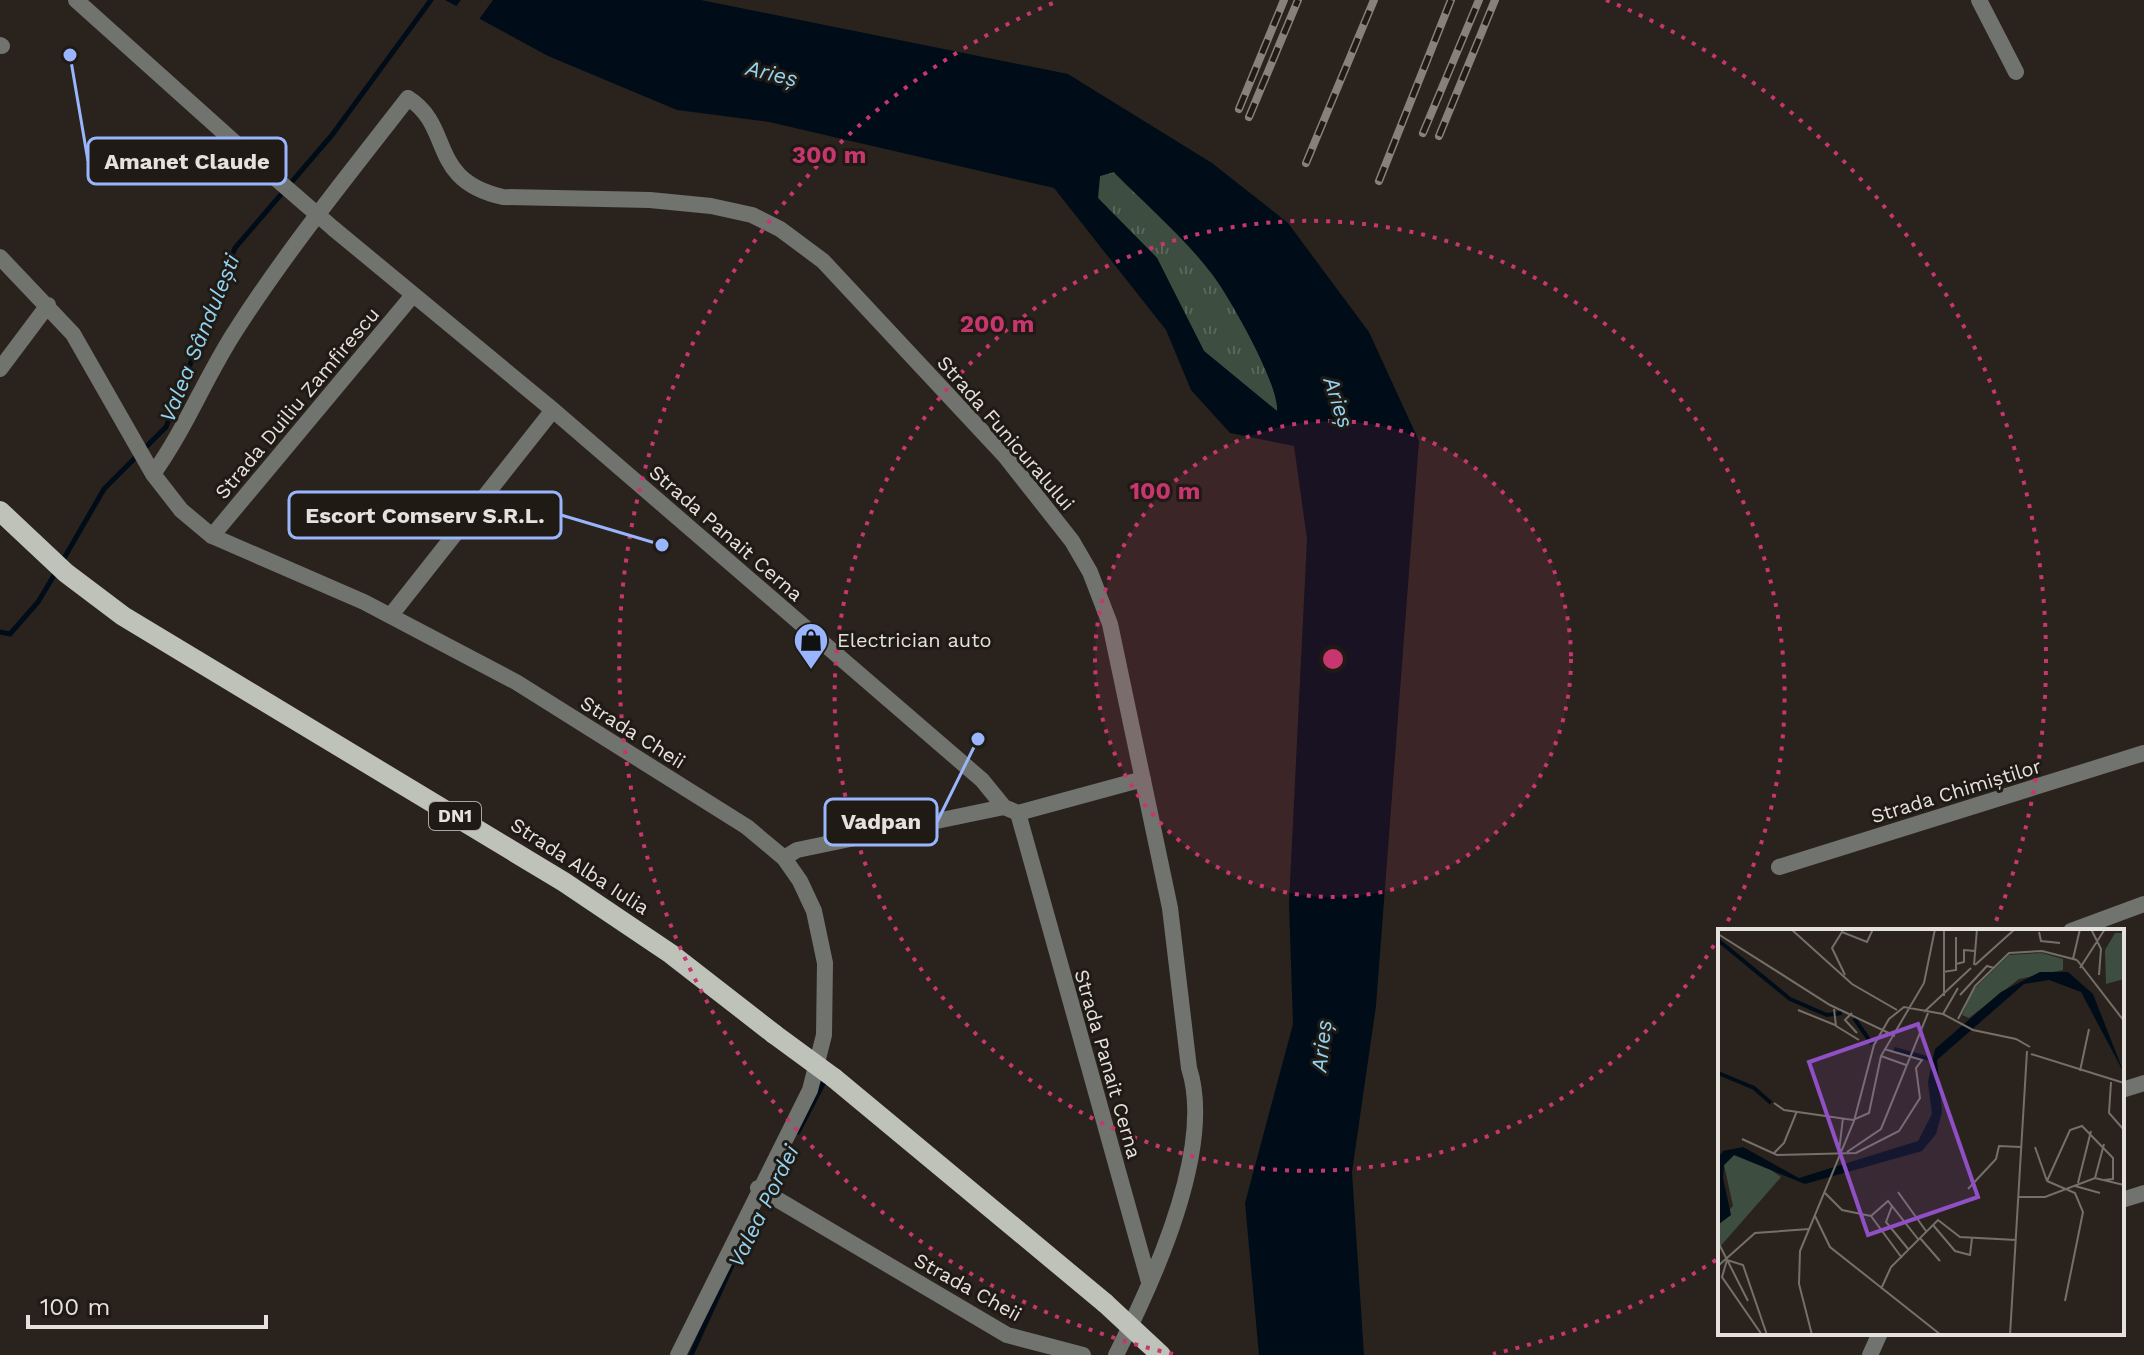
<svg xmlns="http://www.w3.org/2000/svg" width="2144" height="1355" font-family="'Work Sans',sans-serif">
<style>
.grass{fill:url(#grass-tufts)}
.water{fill:#000d18;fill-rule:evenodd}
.pier{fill:#2a231d}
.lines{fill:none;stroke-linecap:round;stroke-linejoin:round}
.stream{stroke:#000d18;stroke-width:5}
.minor{stroke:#71736e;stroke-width:16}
.primary{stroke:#bec2b9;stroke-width:20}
.rail-casing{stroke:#87817c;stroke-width:8}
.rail{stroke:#201a14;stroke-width:5;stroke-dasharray:15;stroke-linecap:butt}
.minor-bridge{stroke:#71736e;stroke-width:16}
.primary-bridge{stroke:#bec2b9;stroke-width:20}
.ring{fill:none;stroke:#c7366e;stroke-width:4;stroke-dasharray:4 8}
.labels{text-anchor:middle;stroke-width:6;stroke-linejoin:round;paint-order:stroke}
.shield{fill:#201a14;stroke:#aaa5a1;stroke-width:2}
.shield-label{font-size:18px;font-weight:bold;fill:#e5e1dd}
.street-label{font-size:20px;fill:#e5e1dd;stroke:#201a14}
.poi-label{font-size:20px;fill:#e5e1dd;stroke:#201a14;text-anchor:start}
.water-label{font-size:22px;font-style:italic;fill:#92d3f2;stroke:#201a14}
.inset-river{fill:none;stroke:#000d18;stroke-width:4}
.inset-road{fill:none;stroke:#756f6a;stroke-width:2}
.view{fill:#9050c5;fill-opacity:0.15;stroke:#9050c5;stroke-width:4}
.inset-edge{fill:none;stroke:#e5e1dd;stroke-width:4}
.centre{fill:#c7366e;stroke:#201a14;stroke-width:4}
.ring-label{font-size:24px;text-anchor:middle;font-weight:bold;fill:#c7366e;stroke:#201a14;stroke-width:6;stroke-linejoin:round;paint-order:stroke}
.leader{fill:none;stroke:#99b5fd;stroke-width:3}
.callout-dot{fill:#99b5fd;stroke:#201a14;stroke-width:3}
.callout{fill:#201a14;stroke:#99b5fd;stroke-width:3}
.callout-label{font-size:22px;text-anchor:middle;font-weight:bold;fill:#e5e1dd}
</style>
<defs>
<pattern id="grass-tufts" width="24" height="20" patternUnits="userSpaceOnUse" patternTransform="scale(2)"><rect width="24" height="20" fill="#3d4d3f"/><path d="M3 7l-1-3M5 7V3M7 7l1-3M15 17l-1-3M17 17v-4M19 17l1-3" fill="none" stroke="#59665a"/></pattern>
</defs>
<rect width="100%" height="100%" fill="#2a231d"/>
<path class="grass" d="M 1113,172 C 1146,205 1184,237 1212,274 C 1230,297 1280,386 1277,411 L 1204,351 L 1157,258 L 1097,197 L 1100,176 Z"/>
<path class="water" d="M 445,0 L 701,0 L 1068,74 L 1212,163 L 1288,223 L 1369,332 L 1419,441 L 1376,1006 L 1352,1172 L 1364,1355 L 1259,1355 L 1245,1203 L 1293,1024 L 1289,903 L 1307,539 L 1294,446 L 1230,433 L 1191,390 L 1166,330 L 1054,188 L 769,122 L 677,110 L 548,56 ZM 1114,172 C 1146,205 1184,237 1212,274 C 1229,296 1280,386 1277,411 L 1204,351 L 1157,258 L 1098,198 L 1100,176 Z"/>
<path class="pier" d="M 461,0 L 493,0 L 477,22 L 454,9 Z"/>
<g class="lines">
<path class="stream" d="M 63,560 L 104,489 L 166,427 L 235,248 L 332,135 L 431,0
M 0,632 L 10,634 L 38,602 L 56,572
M 798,1132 L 827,1076
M 691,1355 L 745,1237"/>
<path class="minor" d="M 76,0 L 251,157
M 1979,0 L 2016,72
M 0,45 L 2,46
M 334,229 L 553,410 L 982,780 L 1004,807 L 1018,813 L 1149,1282
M 0,257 L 73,334 L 153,474 L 181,510 L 212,536 L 364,602 L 516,682 L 747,827 L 784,858 L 800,881 L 814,911 L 825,963 L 824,1035 L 810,1090 L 678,1355
M 0,369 L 48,305
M 153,474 C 186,428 206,376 236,330 C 288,249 349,174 408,98 C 454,127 427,180 503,197 L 650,200 L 711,206 L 752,215 L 780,229 L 823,261 L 1005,456 L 1072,541 L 1090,572 L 1110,624 L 1170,908 L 1189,1068 C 1215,1148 1153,1282 1116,1355
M 212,536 L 413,295
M 391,615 L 553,410
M 1018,813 L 1143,779
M 784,858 L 797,850 L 1004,807
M 1779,867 L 2144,753
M 2071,931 L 2144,904
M 2122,1090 L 2144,1083
M 758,1188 L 1007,1335 L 1083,1355
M 2122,1200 L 2144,1193
M 1870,1355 L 1880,1333"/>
<path class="primary" d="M 0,511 L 66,573 L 123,616 L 564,882 L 671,954 L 774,1034
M 834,1078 L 1105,1303"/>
<g class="rail-casing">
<path id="rail" d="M 1239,109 L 1284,0
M 1249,117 L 1298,0
M 1423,133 L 1479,0
M 1439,136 L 1495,0
M 1306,163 L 1374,0
M 1379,181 L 1451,0"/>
</g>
<use href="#rail" class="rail"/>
<path class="minor-bridge" d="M 251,157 L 334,229"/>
<path class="primary-bridge" d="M 774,1034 L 834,1078
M 1105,1303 L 1161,1355"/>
</g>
<circle cx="1333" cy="659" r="238" fill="#c7366e" fill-opacity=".12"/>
<g class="ring">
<circle cx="1333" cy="659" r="238"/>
<path d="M1720 935A475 475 0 1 1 1724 928"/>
<path d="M1716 1260A713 713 0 0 1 1493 1354M1173 1354A713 713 0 0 1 1060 0M1606 0A713 713 0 0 1 1994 926"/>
</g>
<defs>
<g id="shop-pin" transform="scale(1.8)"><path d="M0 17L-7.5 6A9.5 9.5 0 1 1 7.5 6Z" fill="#99b5fd" stroke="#201a14"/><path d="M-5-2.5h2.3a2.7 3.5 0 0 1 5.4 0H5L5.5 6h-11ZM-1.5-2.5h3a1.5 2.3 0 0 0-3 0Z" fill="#111"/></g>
</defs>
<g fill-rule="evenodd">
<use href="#shop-pin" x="811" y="640"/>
</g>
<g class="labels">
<rect class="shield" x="429" y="802" width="52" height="28" rx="6"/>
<g class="shield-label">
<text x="455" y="822">DN1</text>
</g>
<g class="street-label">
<text transform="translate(297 403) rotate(-50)" y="7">Strada Duiliu Zamfirescu</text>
<text transform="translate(1006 433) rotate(49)" y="7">Strada Funicuralului</text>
<text transform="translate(726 533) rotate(41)" y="7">Strada Panait Cerna</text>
<text transform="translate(633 732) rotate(32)" y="7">Strada Cheii</text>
<text transform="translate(1956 791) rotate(-17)" y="7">Strada Chimiștilor</text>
<text transform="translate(580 866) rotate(33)" y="7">Strada Alba Iulia</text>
<text transform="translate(1108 1064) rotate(74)" y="7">Strada Panait Cerna</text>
<text transform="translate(968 1287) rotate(29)" y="7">Strada Cheii</text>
</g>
<g class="poi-label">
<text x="837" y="647">Electrician auto</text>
</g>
<g class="water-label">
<text transform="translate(772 73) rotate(14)" y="8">Arieș</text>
<text transform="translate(199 338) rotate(-68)" y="8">Valea Sândulești</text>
<text transform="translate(1339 402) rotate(72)" y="8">Arieș</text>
<text transform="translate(1321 1046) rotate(-84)" y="8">Arieș</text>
<text transform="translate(763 1206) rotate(-64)" y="8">Valea Pordei</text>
</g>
</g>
<g transform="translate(1718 929)">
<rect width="406" height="406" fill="#2a231d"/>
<path d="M 16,226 L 37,230 L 63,248 L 0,320 L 0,292 L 15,277 L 6,236 Z" fill="#3d4d3f"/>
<path d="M 397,4 L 406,4 L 406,50 L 388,55 L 387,21 Z" fill="#3d4d3f"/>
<path d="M 324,24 L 345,30 L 345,41 L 301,50 L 251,89 L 244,86 L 255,61 L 291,26 Z" fill="#3d4d3f"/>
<path d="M 322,43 L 350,43 L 375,65 L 406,144 L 363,63 L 331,51 L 306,55 L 219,131 L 224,183 L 218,205 L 204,222 L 87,255 L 16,226 L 6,236 L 5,249 L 13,286 L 1,295 L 0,229 L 5,222 L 25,218 L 81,249 L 200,212 L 214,185 L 210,153 L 217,120 L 283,63 Z" fill="#000d18"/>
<path class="inset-river" d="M 0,11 L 72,70 L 109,86 L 124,84M 136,89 L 154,115M 176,120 L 212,130M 0,144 L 36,159 L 53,174"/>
<path class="inset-road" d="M 73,0 L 134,55 L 179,81M 373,0 L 383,20 L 381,46M 321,3 L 323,12 L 342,14M 0,5 L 112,76 L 177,107M 355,30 L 362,0M 359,31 L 406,92M 238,35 L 246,33 L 246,21 L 257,22M 256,36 L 259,0M 257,36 L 297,0M 362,39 L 387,0M 225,43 L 238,41 L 238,8M 127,46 L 114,19 L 124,3 L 149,13 L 155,0M 242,66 L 269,37 L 276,39M 226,67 L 226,0M 116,80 L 118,97 L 141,111M 80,81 L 117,96M 206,83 L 253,39M 134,84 L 127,91 L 139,104M 225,85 L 240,59M 240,90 L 257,57 L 291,24 L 324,22 L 359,31M 313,125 L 406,154M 163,127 L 188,136M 362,142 L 371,100M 393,153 L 391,184 L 406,201M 56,174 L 66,181 L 135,191 L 151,184 L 163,127 L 206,54 L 217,0M 24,210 L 59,226 L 138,224 L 181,202 L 202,169 L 198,139 L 204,131 L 166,120M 317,218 L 329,252M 121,222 L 125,189M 129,223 L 163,200 L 210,84M 55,225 L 66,214 L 79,182M 377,249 L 386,215M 329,252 L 352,201 L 364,197 L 395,229 L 395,250 L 386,251M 329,252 L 357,264 L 365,283 L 347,372M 360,254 L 373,202M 357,257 L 382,264M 250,260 L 278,230 L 281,217 L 303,218M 180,263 L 208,302M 107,264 L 124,281 L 153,287M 301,268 L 327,268 L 377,249 L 406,256M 174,277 L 168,293 L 191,321M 97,287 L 112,318 L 223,406M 153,287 L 170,272 L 200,310M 153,287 L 184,329M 215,296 L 237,322 L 252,326 L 254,309M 202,309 L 222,332M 0,313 L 30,372M 0,337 L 37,304 L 91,300M 163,360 L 173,338 L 220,291 L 242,308 L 298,311M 44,406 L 4,348 L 9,331 L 25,336 L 49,406M 94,406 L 81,355 L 82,322 L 136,192 L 156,116 L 171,90 L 186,78 L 225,85 L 255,101 L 298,110 L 312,118M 292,406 L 309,122"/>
<path class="view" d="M 200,95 L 260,268 L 150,306 L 91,133 Z"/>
<rect width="406" height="406" class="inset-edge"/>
</g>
<circle cx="1333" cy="659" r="12" class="centre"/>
<g class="ring-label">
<text x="829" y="163">300 m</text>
<text x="997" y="332">200 m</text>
<text x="1165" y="499">100 m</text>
</g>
<path class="leader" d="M70 55L88 161M662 545L561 515M978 739L937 822"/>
<g class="callout-dot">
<circle cx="70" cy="55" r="8"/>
<circle cx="662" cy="545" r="8"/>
<circle cx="978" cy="739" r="8"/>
</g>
<g class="callout">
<rect x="88" y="138" width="198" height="46" rx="8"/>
<rect x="289" y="492" width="272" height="46" rx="8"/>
<rect x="825" y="799" width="112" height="46" rx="8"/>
</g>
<g class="callout-label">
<text x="187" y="169">Amanet Claude</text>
<text x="425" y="523">Escort Comserv S.R.L.</text>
<text x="881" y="829">Vadpan</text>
</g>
<path d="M28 1315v12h238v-12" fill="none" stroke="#e5e1dd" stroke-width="4"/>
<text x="40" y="1315" font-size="24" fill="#e5e1dd" stroke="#201a14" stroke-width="6" paint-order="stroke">100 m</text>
</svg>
